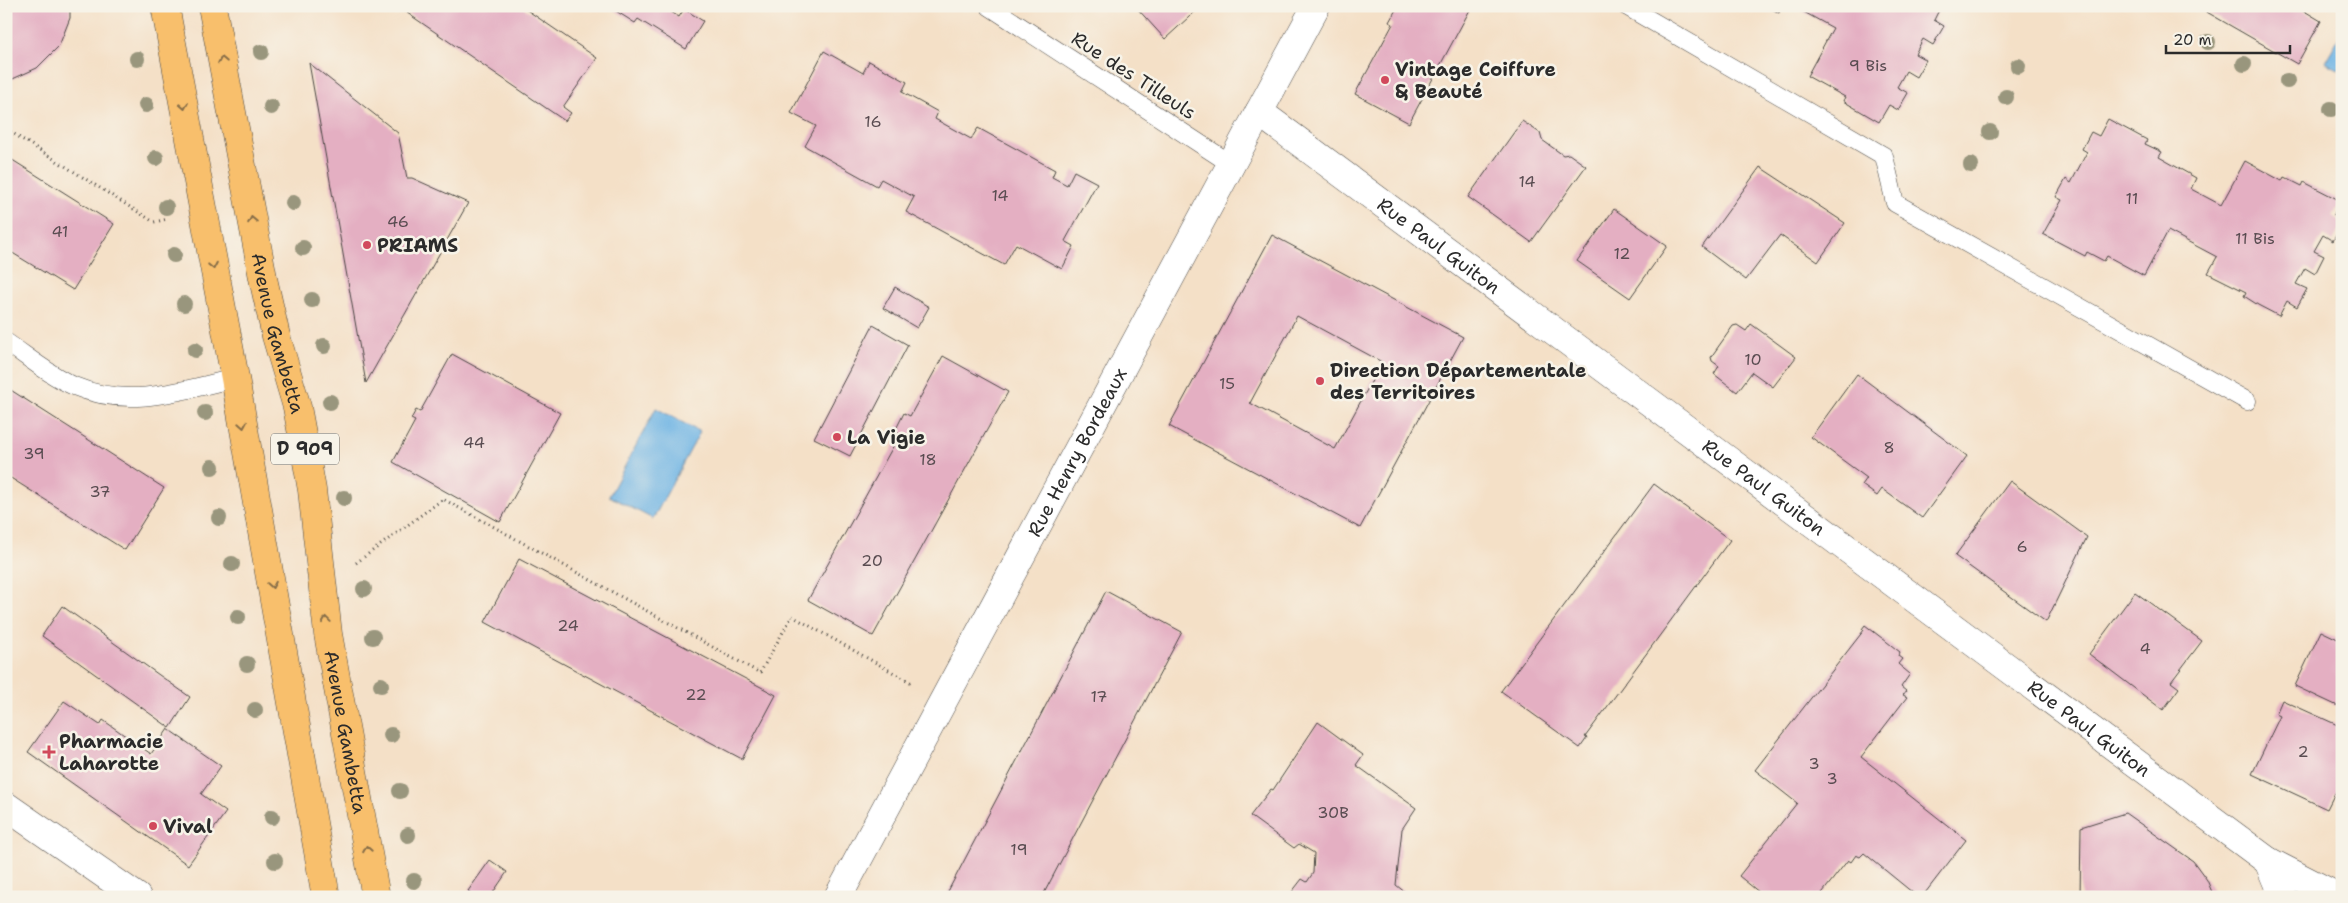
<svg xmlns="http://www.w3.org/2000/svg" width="2348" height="903" font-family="'Shantell Sans',sans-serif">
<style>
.water{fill:#6eb4e4;stroke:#4c7088}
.building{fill:#e4afc2;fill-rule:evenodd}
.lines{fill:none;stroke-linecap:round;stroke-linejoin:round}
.service-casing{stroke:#494642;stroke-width:19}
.minor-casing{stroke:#494642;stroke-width:29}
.primary-casing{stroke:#494642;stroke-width:29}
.path{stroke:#494642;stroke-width:3;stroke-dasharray:1 4;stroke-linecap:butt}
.service{stroke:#fff;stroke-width:18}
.minor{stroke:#fff;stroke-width:28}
.primary{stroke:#f8bf6c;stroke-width:28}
.tree{fill:#99967d}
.oneway{stroke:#876e48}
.poi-dot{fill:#d1495b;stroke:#f7f3e8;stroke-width:2}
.labels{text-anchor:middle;stroke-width:5;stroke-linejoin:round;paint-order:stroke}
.number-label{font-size:16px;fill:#594c51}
.shield{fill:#f7f3e8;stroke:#686764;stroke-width:1}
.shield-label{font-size:18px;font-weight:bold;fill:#2b2b2b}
.poi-label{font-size:19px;font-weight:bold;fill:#2b2b2b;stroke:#f7f3e8;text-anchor:start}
.street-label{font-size:19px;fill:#2b2b2b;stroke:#f7f3e8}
</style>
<rect width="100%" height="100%" fill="#f7f3e8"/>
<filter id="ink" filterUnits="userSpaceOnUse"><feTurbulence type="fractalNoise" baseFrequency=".02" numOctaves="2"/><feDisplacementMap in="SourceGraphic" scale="10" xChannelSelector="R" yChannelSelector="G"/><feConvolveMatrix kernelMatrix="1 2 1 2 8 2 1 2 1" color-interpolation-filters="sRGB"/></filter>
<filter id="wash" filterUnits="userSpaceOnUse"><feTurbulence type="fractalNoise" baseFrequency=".0096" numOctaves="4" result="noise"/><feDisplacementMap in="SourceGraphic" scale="20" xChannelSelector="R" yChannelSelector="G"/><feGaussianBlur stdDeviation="1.12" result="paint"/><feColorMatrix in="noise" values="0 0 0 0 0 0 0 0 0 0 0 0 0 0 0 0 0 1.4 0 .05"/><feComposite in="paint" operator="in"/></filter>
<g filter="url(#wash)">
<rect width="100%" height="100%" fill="#f4e0c7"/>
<path class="water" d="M 2342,32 L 2342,71 L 2325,62 Z
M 656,408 L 700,432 L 653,519 L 609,496 Z"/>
<g id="blocks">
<path class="building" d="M 6,6 L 70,6 L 70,18 L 59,46 L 37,68 L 6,82 Z
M 397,6 L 521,6 L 597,58 L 563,107 L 571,113 L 565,121 Z
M 608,6 L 662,6 L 679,17 L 684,9 L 703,21 L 686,49 L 638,19 L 635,23 Z
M 1135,6 L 1201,6 L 1165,39 Z
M 1398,6 L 1472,6 L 1409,123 L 1355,94 L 1393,24 L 1389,22 Z
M 1767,6 L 1782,6 L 1779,13 Z
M 1793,6 L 1941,6 L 1934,20 L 1944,26 L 1933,45 L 1923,39 L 1915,54 L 1926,60 L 1916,77 L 1906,71 L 1897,87 L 1908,93 L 1898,110 L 1889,105 L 1879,122 L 1843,101 L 1845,97 L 1807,76 L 1833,28 Z
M 2184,6 L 2195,6 L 2192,11 Z
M 2208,6 L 2296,6 L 2321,21 L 2297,64 L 2205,11 Z
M 824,51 L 863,73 L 869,61 L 907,82 L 902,92 L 938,112 L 935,119 L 971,139 L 978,128 L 1055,170 L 1052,177 L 1067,185 L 1074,171 L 1097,183 L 1065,241 L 1074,246 L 1062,269 L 1016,244 L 1004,265 L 906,212 L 914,197 L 881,179 L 877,186 L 805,146 L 816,126 L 791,113 Z
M 309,63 L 398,133 L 407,178 L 412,178 L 468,203 L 366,383 Z
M 2108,119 L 2147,140 L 2145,144 L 2162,152 L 2159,157 L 2196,178 L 2191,189 L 2221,205 L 2245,161 L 2282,181 L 2284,177 L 2302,186 L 2304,182 L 2341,201 L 2333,216 L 2342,222 L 2342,225 L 2333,241 L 2323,235 L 2314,251 L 2324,256 L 2315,274 L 2305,268 L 2296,284 L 2307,289 L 2297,307 L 2287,301 L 2279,316 L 2258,305 L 2244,296 L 2246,292 L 2208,273 L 2217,257 L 2168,231 L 2144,276 L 2107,256 L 2104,261 L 2087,252 L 2085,256 L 2043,234 L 2062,200 L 2056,197 L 2066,179 L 2071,183 L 2087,152 L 2082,149 L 2091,132 L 2099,136 Z
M 1522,121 L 1540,133 L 1542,140 L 1563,155 L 1569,154 L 1586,166 L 1531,242 L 1468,197 Z
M 6,156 L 114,224 L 73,290 L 6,249 Z
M 1760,167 L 1845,223 L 1818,262 L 1780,235 L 1746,280 L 1702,247 Z
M 1614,209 L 1667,246 L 1630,298 L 1577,261 Z
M 1272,235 L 1463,337 L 1360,528 L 1169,426 ZM 1297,316 L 1382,362 L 1335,449 L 1250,403 Z
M 895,287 L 929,307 L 917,328 L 883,308 Z
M 1751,324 L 1796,357 L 1773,387 L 1752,372 L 1737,392 L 1714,374 L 1719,366 L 1712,361 L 1711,357 L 1733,326 L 1737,325 L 1746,331 Z
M 873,325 L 908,345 L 850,456 L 814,438 Z
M 452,354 L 560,413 L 500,522 L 393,462 L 415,421 L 411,419 L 416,410 L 420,412 Z
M 943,356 L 1008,392 L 873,636 L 808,600 L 900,434 L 895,431 L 904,413 L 910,416 Z
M 1857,374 L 1967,456 L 1922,518 L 1882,489 L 1877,496 L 1862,485 L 1867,478 L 1811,437 Z
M 6,387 L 164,488 L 125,550 L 6,475 Z
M 2010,481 L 2087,537 L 2046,622 L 1955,556 Z
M 1654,484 L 1730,540 L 1585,737 L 1587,738 L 1580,748 L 1501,691 Z
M 519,559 L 776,695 L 742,759 L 485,622 Z
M 1106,591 L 1182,632 L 1093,800 L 1042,897 L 945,897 Z
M 2135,592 L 2202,641 L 2171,682 L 2179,688 L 2163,710 L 2089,654 Z
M 62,606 L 190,697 L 170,728 L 42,636 Z
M 1865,625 L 1900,652 L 1898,656 L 1902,659 L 1898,664 L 1910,674 L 1901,687 L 1906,691 L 1903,695 L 1907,697 L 1861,757 L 1966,840 L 1922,897 L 1918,897 L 1864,853 L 1860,857 L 1856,855 L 1851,862 L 1848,860 L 1819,897 L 1765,897 L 1739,876 L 1797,803 L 1755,770 L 1864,630 L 1862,629 Z
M 2321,631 L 2342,641 L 2342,708 L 2295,686 Z
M 2282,700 L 2342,727 L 2342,797 L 2335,793 L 2327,809 L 2252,774 L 2280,716 L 2276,714 Z
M 64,701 L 100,725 L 103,720 L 151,754 L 168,729 L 221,766 L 201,794 L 226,812 L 188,865 L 28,752 Z
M 1318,722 L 1363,755 L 1356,765 L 1416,808 L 1402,829 L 1396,885 L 1411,897 L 1288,897 L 1302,879 L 1307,882 L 1313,873 L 1314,853 L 1299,844 L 1294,848 L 1250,816 L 1271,789 L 1273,790 Z
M 2125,813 L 2193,861 L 2207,880 L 2214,897 L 2080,897 L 2081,827 Z
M 490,860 L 507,872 L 490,897 L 476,897 L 468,891 Z"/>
</g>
</g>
<g filter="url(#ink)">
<use href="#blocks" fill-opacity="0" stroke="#494642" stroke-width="1"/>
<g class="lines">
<g class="service-casing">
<path id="service" d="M 989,6 L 1231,164
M 1626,6 L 1884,156 L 1895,203 L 2247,401
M 6,342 C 28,357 49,375 74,386 C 128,409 181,391 235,378"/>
</g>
<g class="minor-casing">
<g id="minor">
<path id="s1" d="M 1259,112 L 2268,861 L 2338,897"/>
<path d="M 6,806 L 137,897"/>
<path d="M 2268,861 L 2283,897"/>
<path id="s2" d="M 838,897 L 1316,6"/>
</g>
</g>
<g class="primary-casing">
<g id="primary">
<path d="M 165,6 L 235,378 L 326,897"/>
<path id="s3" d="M 212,6 L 264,283 L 276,336 L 297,407 L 302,434 L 312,490 L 328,634 L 376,897"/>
</g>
</g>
<path class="path" d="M 6,129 L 154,222 L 168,219
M 356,563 L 443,499 L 760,673 L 792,616 L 912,683"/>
<use href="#service" class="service"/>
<use href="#minor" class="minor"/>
<use href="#primary" class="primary"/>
</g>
<g class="tree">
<circle cx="2208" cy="42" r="8"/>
<circle cx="261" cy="52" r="8"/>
<circle cx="137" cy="59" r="8"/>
<circle cx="2244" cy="64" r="8"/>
<circle cx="2018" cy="66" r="8"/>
<circle cx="2287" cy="81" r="8"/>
<circle cx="2006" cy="97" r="8"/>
<circle cx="146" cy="105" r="8"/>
<circle cx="271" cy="107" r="8"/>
<circle cx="2331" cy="109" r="8"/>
<circle cx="1990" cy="132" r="8"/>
<circle cx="156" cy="158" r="8"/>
<circle cx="1971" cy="165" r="8"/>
<circle cx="293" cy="203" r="8"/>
<circle cx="166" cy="207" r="8"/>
<circle cx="303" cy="248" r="8"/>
<circle cx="174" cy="255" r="8"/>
<circle cx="312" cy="300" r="8"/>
<circle cx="184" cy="304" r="8"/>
<circle cx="324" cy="346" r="8"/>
<circle cx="195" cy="350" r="8"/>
<circle cx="330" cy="402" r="8"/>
<circle cx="205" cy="413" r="8"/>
<circle cx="212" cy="467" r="8"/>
<circle cx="344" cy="498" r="8"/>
<circle cx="219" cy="518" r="8"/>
<circle cx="232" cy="564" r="8"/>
<circle cx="364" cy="589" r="8"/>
<circle cx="238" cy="617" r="8"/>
<circle cx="373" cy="637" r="8"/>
<circle cx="247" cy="664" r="8"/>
<circle cx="381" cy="685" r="8"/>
<circle cx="255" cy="710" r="8"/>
<circle cx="391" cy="735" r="8"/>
<circle cx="400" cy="791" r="8"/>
<circle cx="272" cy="817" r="8"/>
<circle cx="408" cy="835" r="8"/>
<circle cx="275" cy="861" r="8"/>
<circle cx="414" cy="881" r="8"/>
</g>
<defs><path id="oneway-chevron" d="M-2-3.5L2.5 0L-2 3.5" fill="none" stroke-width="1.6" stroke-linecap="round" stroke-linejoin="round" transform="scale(1.25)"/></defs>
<g class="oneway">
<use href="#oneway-chevron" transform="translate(222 60) rotate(-101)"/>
<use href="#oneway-chevron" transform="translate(184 106) rotate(80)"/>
<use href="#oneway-chevron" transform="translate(252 220) rotate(-101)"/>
<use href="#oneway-chevron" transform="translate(213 266) rotate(79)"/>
<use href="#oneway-chevron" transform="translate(243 425) rotate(80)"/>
<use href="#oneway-chevron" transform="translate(272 585) rotate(80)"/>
<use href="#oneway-chevron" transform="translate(326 620) rotate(-98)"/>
<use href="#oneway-chevron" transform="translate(367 849) rotate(-100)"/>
</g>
</g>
<g class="poi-dot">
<circle cx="1385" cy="80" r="5"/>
<circle cx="367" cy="245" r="5"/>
<circle cx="1320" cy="381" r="5"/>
<circle cx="837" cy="437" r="5"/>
<path d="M46.5 744.5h5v5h5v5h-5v5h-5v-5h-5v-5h5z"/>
<circle cx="153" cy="826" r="5"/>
</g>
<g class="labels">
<g class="number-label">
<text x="1868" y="71">9 Bis</text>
<text x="873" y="127">16</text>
<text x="1527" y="187">14</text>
<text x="1000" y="201">14</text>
<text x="2132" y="204">11</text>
<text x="398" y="227">46</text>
<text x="60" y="237">41</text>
<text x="2255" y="244">11 Bis</text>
<text x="1622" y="259">12</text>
<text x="1753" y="365">10</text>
<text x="1227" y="389">15</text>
<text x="474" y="448">44</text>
<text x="1889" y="453">8</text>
<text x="34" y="459">39</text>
<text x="928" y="465">18</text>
<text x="100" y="497">37</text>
<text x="2022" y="552">6</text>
<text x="872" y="566">20</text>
<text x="568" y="631">24</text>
<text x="2145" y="654">4</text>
<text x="696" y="700">22</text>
<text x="1099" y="702">17</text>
<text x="2303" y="757">2</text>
<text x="1814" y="769">3</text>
<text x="1832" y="784">3</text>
<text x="1333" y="818">30B</text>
<text x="1019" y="855">19</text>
</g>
<rect class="shield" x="271" y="433.5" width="68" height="31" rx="4"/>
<g class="shield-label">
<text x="305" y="455">D 909</text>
</g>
<g class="poi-label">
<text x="1395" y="76">Vintage Coiffure<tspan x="1395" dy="22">&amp; Beauté</tspan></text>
<text x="377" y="252">PRIAMS</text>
<text x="1330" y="377">Direction Départementale<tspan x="1330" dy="22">des Territoires</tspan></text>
<text x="847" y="444">La Vigie</text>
<text x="59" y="748">Pharmacie<tspan x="59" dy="22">Laharotte</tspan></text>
<text x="163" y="833">Vival</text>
</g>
<g class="street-label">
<text transform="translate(1134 75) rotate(33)" y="7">Rue des Tilleuls</text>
<text dy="7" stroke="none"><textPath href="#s1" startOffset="224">Rue Paul Guiton</textPath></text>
<text dy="7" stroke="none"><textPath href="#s3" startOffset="334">Avenue Gambetta</textPath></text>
<text dy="7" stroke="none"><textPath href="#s2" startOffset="505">Rue Henry Bordeaux</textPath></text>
<text dy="7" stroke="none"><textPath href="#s1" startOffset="629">Rue Paul Guiton</textPath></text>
<text dy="7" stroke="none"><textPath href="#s1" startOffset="1034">Rue Paul Guiton</textPath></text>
<text dy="7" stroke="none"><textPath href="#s3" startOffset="739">Avenue Gambetta</textPath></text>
</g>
</g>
<rect width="2348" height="903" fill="none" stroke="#f7f3e8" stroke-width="25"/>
<path d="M2166 45v8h124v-8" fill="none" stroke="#2b2b2b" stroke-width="2.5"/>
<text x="2173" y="45" font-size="15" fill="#2b2b2b" stroke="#f7f3e8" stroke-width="4" paint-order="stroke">20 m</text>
</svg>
